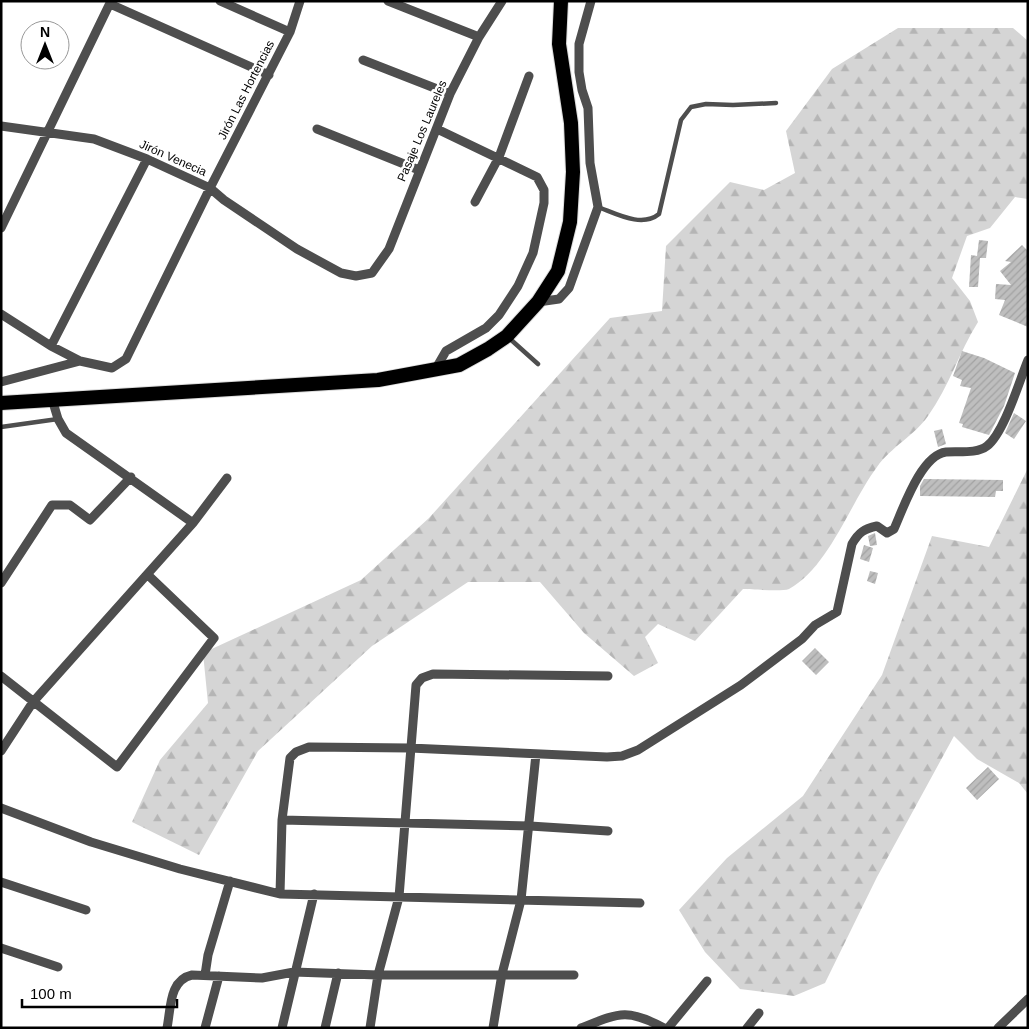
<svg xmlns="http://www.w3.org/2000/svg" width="1029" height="1029" font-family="Helvetica,sans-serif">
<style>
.forest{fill:url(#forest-firs)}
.building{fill:url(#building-hatch)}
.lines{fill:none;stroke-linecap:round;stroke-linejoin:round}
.trunk-casing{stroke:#dbdbdb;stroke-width:16}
.service{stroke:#4e4e4e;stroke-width:4.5}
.minor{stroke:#4e4e4e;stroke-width:9}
.trunk{stroke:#000;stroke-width:14}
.labels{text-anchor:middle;stroke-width:5;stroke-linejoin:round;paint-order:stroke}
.street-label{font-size:12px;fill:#000;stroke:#fff}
</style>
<defs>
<pattern id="forest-firs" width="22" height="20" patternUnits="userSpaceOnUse" patternTransform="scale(1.25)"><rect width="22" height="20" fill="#d5d5d5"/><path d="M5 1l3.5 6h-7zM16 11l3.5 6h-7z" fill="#b5b5b5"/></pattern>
<pattern id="building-hatch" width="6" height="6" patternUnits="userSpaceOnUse" patternTransform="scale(1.25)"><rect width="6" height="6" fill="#bebebe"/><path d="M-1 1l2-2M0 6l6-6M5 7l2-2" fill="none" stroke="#a2a2a2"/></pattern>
</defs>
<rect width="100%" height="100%" fill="#fff"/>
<path class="forest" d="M 898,28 L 1013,28 L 1028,41 L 1028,199 L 1015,197 L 990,228 L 967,236 L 952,278 L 970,301 L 978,322 C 959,352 949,387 928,416 C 915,435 891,447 877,467 C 850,503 829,567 789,589 C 781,592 753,589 743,589 L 695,641 L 658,624 L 645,637 L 658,663 L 634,676 L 584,633 L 540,582 L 468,582 L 372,646 L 258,751 L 199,855 L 132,822 L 160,760 L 208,703 L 203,653 L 361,580 L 429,518 L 610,318 L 662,311 L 666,246 L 730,182 L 764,190 L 795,173 L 786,131 L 832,69 Z
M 1028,468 L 1028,794 L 1019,783 L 977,759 L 954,736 L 877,877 L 825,983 L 794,996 L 740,989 L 705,952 L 679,910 L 727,858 L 803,796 L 882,675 L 932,536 L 989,547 Z"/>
<path class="building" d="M 979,240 L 988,241 L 986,258 L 980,258 L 978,287 L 969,287 L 971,255 L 977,256 Z
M 1022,245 L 1028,251 L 1028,327 L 999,315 L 1005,300 L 995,299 L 996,284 L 1011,285 L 1000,271 L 1011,262 L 1005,261 Z
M 962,351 L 984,358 L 1015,373 L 1004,406 L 989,435 L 962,427 L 963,424 L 959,423 L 971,388 L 960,386 L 962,380 L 953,376 Z
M 1014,413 L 1026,421 L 1014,439 L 1005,433 Z
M 942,429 L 946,444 L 938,447 L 934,431 Z
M 924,479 L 1003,480 L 1003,491 L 996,491 L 995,497 L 920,496 L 920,486 Z
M 875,533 L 877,545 L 870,546 L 868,536 Z
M 864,545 L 873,548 L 869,562 L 860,559 Z
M 870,571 L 878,573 L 875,584 L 867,581 Z
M 815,648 L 829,662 L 816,675 L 802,661 Z
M 988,767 L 999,779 L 977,800 L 966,788 Z"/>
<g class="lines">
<g class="trunk-casing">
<path id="trunk" d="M 1,403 L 378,380 L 459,365 L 488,349 L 507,336 L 538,302 L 558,271 L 570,222 L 573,172 L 571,123 L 559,44 L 561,1"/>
</g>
<path class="service" d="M 598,207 C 617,214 642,228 659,214 L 681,120 L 691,107 L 706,104 L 733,105 L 776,103
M 509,338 L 538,364
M 1,427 L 58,419"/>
<path class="minor" d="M 220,1 L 290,32
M 388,1 L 479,37
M 110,4 L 269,75
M 363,60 L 450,94
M 1,126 L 94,139 L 147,159 L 210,188 L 224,200 L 297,249 L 341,273 L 356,276 L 372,273 L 389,249 L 450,94 L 479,37 L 502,1
M 317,129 L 419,170
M 475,202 L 499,157 L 529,76
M 1,228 L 111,1
M 538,302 L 559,299 L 569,288 L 598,207 L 590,163 L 588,108 L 582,90 L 579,72 L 579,44 L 591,1
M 1,314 L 51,346 L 80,361
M 51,346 L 147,159
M 435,370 L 446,351 L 486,328 L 499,315 L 518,286 L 533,253 L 544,203 L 544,190 L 537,177 L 437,129
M 1,382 L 80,361 L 112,368 L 126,359 L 210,188 L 290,32 L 300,1
M 52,399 L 58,419 L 66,433 L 193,523
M 1,583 L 52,505 L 70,505 L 90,520 L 131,477
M 1,676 L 117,767 L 214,638 L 148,575
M 1,751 L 33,702 L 193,523 L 227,478
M 1,808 L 91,842 L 180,869 L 280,894 L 640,903
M 282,820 L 530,826 L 608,831
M 1,882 L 86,910
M 280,894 L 282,820 L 290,758 L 296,752 L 309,747 L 410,748 L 607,757 L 622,756 L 638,750 L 741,685 L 802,639 L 815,625 L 837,612 L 852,544 C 859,532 864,529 877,526 L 887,533 L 894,529 C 903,509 921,455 946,452 C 958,451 977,454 987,446 C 1004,433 1019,382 1028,360
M 1,948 L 58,967
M 205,975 L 208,955 L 230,881
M 167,1028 C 171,1008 169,980 192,975 L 262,978 L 294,972 L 378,975 L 574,975
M 205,1028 L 219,976
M 282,1028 L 314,894
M 325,1028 L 338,973
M 370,1028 L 378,975 L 399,897 L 416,685 L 422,678 L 433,674 L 608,676
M 493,1028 L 502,974 L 521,900 L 536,754
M 581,1028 C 619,1013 627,1008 664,1028
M 668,1028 L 707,981
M 747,1028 L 759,1013
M 998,1028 L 1028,999"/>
<use href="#trunk" class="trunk"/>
</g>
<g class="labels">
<g class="street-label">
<text transform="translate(246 90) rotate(-63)" y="4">Jirón Las Hortencias</text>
<text transform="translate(422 131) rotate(-67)" y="4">Pasaje Los Laureles</text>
<text transform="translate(173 158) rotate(24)" y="4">Jirón Venecia</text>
</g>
</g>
<rect width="1029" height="1029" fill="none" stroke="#000000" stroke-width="5"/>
<g transform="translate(45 45)"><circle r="24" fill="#ffffff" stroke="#999999"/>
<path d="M0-4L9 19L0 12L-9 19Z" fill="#000000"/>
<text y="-8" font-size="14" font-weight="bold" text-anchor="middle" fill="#000000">N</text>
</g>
<path d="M22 999v8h155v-8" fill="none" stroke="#000000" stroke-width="2.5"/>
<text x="30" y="999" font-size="15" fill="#000000" stroke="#ffffff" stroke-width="4" paint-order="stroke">100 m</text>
</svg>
